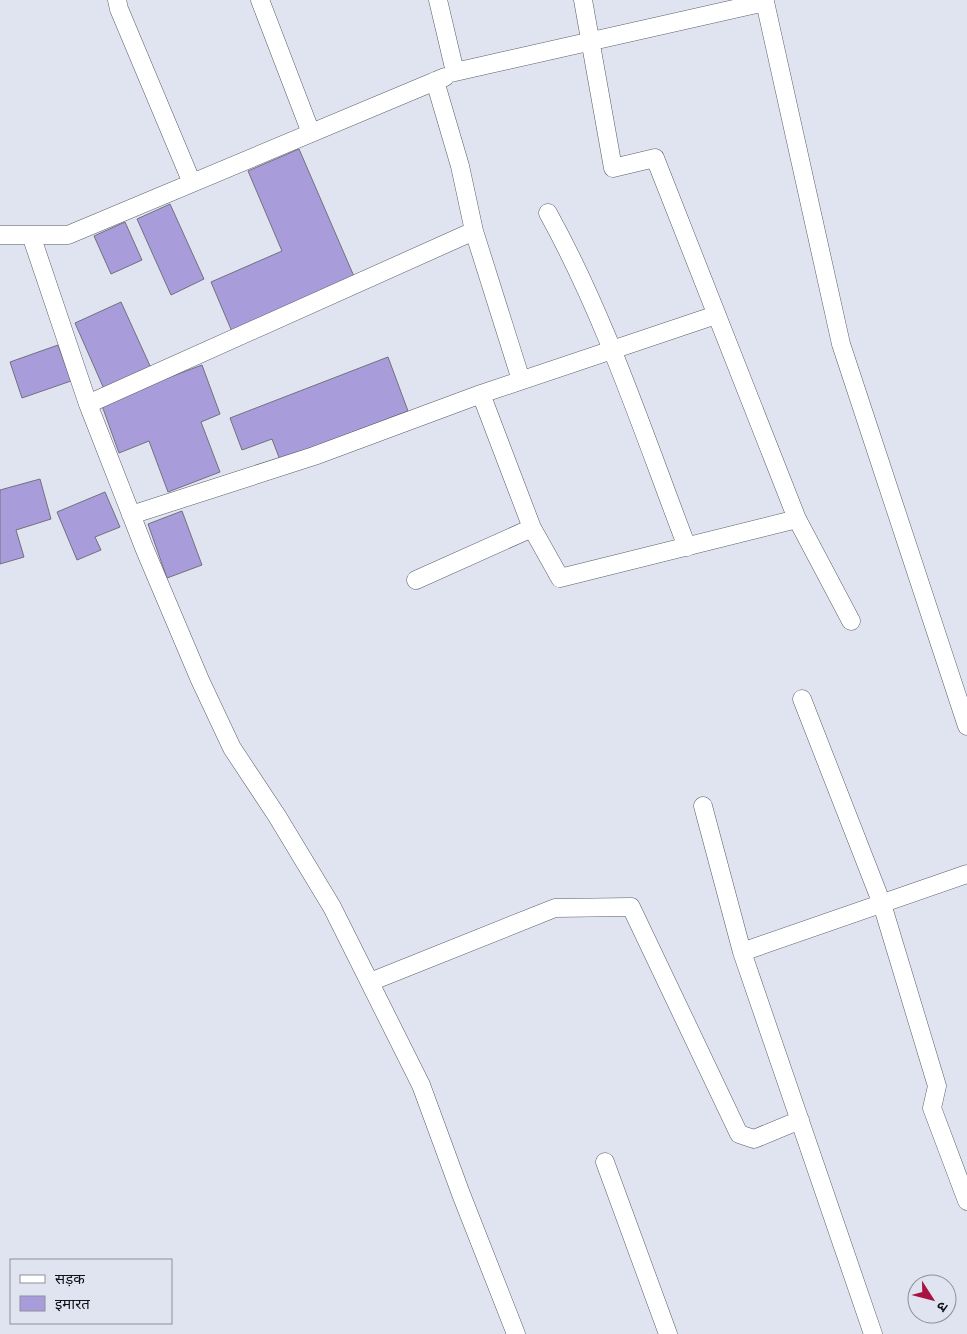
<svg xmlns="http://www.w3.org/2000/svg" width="967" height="1334" font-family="'Varela Round','Noto Sans Devanagari',sans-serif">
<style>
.building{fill:#a89dda;stroke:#72707c}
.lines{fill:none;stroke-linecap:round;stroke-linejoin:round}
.street-casing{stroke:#5a5d68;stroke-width:19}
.street{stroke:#fff;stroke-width:18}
</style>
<rect width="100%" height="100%" fill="#e0e4f1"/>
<path class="building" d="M 299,149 L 356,281 L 233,334 L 211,282 L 282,251 L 248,171 Z
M 170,204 L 204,279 L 171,295 L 137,219 Z
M 125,222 L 142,260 L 111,274 L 94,236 Z
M 121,302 L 151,368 L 104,389 L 75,323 Z
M 58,345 L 71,381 L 22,398 L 10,362 Z
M 388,357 L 408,411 L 280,460 L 272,439 L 242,450 L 230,418 Z
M 202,365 L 220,414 L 201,422 L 220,472 L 168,492 L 149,441 L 119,453 L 101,403 Z
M 40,479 L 51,519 L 16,530 L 24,557 L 0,564 L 0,490 Z
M 105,492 L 120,527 L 95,537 L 101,550 L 77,560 L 57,512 Z
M 182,511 L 202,565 L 167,578 L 148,524 Z"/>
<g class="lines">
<g class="street-casing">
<path id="street" d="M 117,0 L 119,9 L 192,183
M 260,0 L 311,133
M 438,0 L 455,72 L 765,2 L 841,344 L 967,726
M 548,213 C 606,318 644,435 687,547
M 474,231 L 521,380
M 0,235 L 68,235 L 445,77
M 31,235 L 88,404 L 145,550 L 200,680 L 232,748 L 277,816 L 332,907 L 421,1085 L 461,1194 L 516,1334
M 481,394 L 716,315
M 88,404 L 474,231 L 460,166 L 435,81
M 131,515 L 314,456 L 481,394 L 532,528 L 416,580
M 797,519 L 851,621
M 532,528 L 560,578 L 797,519 L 655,158 L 613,168 L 583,0
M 802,699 L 882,904 L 937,1086 L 932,1108 L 967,1201
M 703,806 L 742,952
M 370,982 L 555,908 L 631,907 L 739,1134 L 754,1139 L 800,1120
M 605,1162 L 668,1334
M 873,1334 L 742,952 L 967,874"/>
</g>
<use href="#street" class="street"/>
</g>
<rect x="10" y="1259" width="162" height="65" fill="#e0e4f1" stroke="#8d9099"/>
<rect x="20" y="1275" width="25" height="8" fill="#ffffff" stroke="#8d9099"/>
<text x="55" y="1284" font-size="15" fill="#101116">सड़क</text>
<rect x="20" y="1296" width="25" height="15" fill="#a89dda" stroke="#8d9099"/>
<text x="55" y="1309" font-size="15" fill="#101116">इमारत</text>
<g transform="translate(932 1299) rotate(126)"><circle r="24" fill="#e0e4f1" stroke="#8d9099"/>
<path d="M0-4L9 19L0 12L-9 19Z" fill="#a91342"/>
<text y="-8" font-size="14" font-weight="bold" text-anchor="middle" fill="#101116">उ</text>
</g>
</svg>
